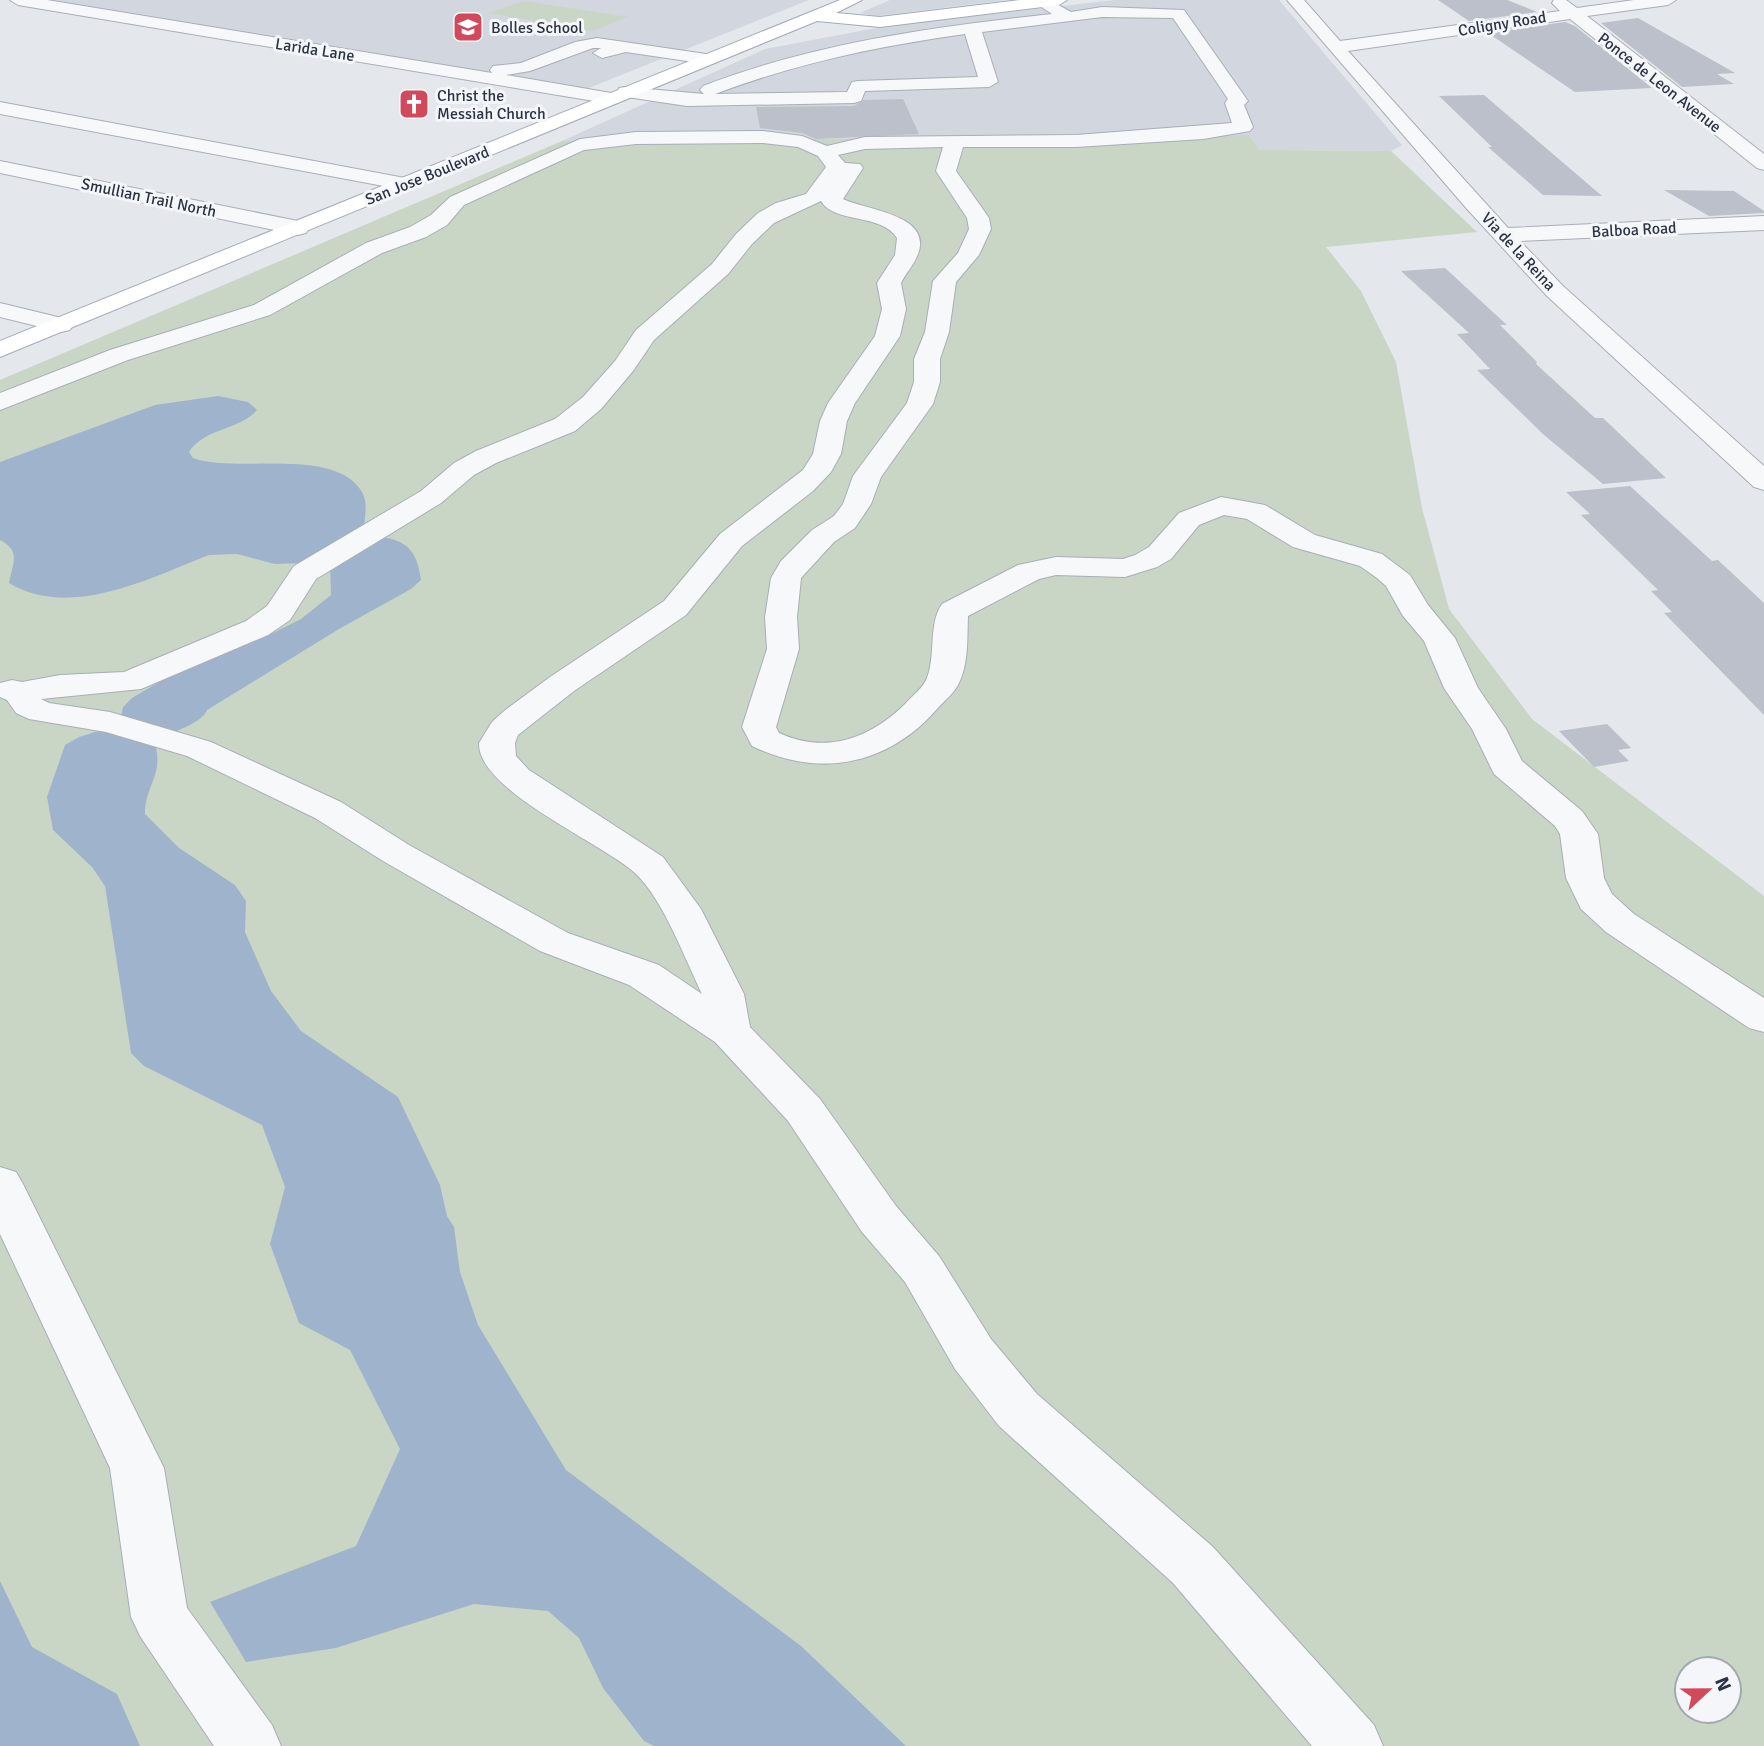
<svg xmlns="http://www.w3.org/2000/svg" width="1764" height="1746" font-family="Signika,sans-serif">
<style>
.built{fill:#d2d6de}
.green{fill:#c9d6c5;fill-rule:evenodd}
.water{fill:#9fb4cc}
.building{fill:#bbc0ca}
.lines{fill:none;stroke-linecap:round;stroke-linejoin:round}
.minor-casing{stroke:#a9aeb7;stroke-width:2}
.major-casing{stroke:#a3abb8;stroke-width:2}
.minor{fill:#f7f8fa;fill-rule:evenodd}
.major{fill:#fff;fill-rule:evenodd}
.labels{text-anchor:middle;stroke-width:6;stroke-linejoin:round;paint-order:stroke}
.far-street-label{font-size:16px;fill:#2b3445;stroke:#f4f6f9}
.far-poi-label{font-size:16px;fill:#2b3445;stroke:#f4f6f9;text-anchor:start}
</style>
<rect width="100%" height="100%" fill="#e4e7ec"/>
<path class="built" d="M 33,0 L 809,0 L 581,91 Z
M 890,0 L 1006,0 L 877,16 L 860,13 Z
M 1115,0 L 1279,0 L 1402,145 L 1391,151 L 1260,150 L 1249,135 L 562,141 L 765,49 L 887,26 Z"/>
<path class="green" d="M 524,1 L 628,17 L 593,31 L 488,13 Z
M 1249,135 L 1260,150 L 1391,151 L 1477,232 L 1326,247 L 1361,291 L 1396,362 L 1422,508 L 1449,609 L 1532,719 L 1764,896 L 1764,1746 L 0,1746 L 0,380 L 562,141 ZM 1687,1669 L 1729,1669 L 1729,1711 L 1687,1711 Z"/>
<path class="water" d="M 218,396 L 248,402 L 257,410 C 239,431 206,427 189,452 L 193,458 C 236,474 335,446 362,492 C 369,504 364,521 363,534 C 398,539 416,540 421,580 L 411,589 L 339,629 L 207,710 C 200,726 169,731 155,743 C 164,776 145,785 145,814 L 179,848 L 235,885 L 246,901 L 245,932 L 271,991 L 301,1031 L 398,1097 L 440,1185 L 447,1216 L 454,1227 L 460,1272 L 478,1325 L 566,1470 L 801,1646 L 906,1746 L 654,1746 L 644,1741 L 603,1688 L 579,1638 L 548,1611 L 474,1604 L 336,1648 L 246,1662 L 210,1602 L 356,1546 L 400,1449 L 350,1350 L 299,1323 L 270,1244 L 285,1187 L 262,1125 L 144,1066 L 131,1053 L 105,886 L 92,867 L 53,830 L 47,797 L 65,745 L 79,737 L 108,728 L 121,717 L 123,707 L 132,698 L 159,682 L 275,632 L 301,619 L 331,595 L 330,562 L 275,564 L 237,554 L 209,555 C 150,578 70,620 9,583 C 13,562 21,551 0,540 L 0,462 L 155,405 Z
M 0,1581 L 32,1647 L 117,1694 L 140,1746 L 0,1746 Z"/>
<path class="building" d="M 1438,0 L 1507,0 L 1537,12 L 1469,21 Z
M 1638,18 L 1735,73 L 1717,74 L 1734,84 L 1682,87 L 1601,23 Z
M 1565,22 L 1575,26 L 1652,88 L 1575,92 L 1488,33 Z
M 1484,95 L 1602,196 L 1543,195 L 1488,147 L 1492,147 L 1439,96 Z
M 903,99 L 919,134 L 816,139 L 802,133 L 760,128 L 756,107 L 854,106 L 864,100 Z
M 1664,190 L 1734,191 L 1764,211 L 1764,213 L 1709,216 Z
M 1445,268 L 1507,325 L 1500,325 L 1537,362 L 1536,364 L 1595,418 L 1603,418 L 1666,478 L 1603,484 L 1544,435 L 1477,370 L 1490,369 L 1457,334 L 1469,333 L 1401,271 Z
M 1630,486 L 1712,561 L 1718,560 L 1764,603 L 1764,715 L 1664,613 L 1672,612 L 1651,591 L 1658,590 L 1581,515 L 1590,514 L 1566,492 Z
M 1607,724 L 1631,748 L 1618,750 L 1629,761 L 1594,767 L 1559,731 Z"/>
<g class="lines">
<g class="minor-casing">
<path id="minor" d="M 10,0 L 47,0 L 492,73 L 490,70 L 493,66 L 521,63 L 575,42 L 597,38 L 713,55 L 716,59 L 713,63 L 707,64 L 626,52 L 602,58 L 593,53 L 601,48 L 593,48 L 530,71 L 506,75 L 617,94 L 619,88 L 625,87 L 704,94 L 700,90 L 703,86 C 815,43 932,27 1052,14 L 1037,4 L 1042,0 L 1051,1 L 1071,12 L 1102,7 L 1184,10 L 1248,101 L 1244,105 L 1253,127 L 1250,131 L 1203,139 L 1076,147 L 963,147 L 956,171 L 989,218 L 991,229 L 979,255 L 956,282 L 949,332 L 940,359 L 940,382 L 933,404 L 881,477 L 871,504 L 855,528 L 834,542 L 801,578 L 797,617 L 799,649 L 776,727 L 779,733 C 827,755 871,738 906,703 C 913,695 924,687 927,678 C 936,655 928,624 942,604 L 1018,565 L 1056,557 L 1123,559 L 1135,555 L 1149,547 L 1179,513 L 1221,497 L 1265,505 L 1315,535 L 1382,554 L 1410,575 L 1428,605 L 1455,638 L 1478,688 L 1506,729 L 1522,761 L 1582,811 L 1598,834 L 1604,878 L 1612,894 L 1634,914 L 1764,998 L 1764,1032 L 1749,1028 L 1606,932 L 1581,909 L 1566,878 L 1560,834 L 1555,826 L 1494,774 L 1472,729 L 1444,688 L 1424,641 L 1403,616 L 1386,586 L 1377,578 L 1360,566 L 1293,547 L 1247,519 L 1224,515 L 1199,525 L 1171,559 L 1157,567 L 1125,577 L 1056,575 L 1039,579 L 968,616 C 967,638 969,664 958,685 C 953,694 944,701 937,709 C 888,765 820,779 752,746 L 742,727 L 767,649 L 765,617 L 771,578 L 781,561 L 812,530 L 834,516 L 843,504 L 853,476 L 907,403 L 914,382 L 914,359 L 925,332 L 933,281 L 958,253 L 969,229 L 967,218 L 936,171 L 943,147 L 865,149 L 838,155 L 845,163 L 860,164 L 863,168 L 843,199 C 865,210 933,214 918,254 C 914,265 906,273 901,283 L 906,309 L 900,336 L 855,403 L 847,421 L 841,454 L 831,472 L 813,491 L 742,546 L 686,615 L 574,691 L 518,735 L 515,743 L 516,756 L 529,770 L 663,857 L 701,909 L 744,994 L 750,1027 L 820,1099 L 896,1206 L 939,1256 L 991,1339 L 1037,1394 L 1213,1547 L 1374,1725 L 1383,1746 L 1312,1746 L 1173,1583 L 999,1426 L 955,1369 L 905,1282 L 862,1232 L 788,1121 L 715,1042 L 629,985 L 540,951 L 383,861 L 315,818 L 187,756 L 106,732 L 29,719 L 16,713 L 7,700 L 0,697 L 0,683 L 12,680 L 22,682 L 60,675 L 124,672 L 246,621 L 267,606 L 294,566 L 421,491 L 454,463 L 476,451 L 555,419 L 583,397 L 615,361 L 636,330 L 712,264 L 736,234 L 758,213 L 776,203 L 806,194 L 826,167 L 818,156 L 798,147 L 763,143 L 636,144 L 584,150 L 464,205 L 447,225 L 426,237 L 382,253 L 270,315 L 128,360 L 0,410 L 0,393 L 110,350 L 254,305 L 366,243 L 410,227 L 431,215 L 450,197 L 580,139 L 636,132 L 763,131 L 802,136 L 827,146 L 865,137 L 1076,135 L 1232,123 L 1225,103 L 1228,99 L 1173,18 L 1102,17 L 982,32 L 998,82 L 989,87 L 865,91 L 861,101 L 854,103 L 687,106 L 620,96 L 619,102 L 612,104 L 18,5 ZM 965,34 L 978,77 L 858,81 L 852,82 L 847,92 L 715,94 C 797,63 879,46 965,34 ZM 821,201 C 834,224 882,213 897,238 L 895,255 L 877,283 L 882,309 L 875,336 L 828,403 L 820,421 L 813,454 L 803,470 L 720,534 L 664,601 L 550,677 L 504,711 L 492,722 L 479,743 C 477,790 602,843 635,873 C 663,899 685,959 702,994 L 659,965 L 568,933 L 409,845 L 341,802 L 211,742 L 110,712 L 49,703 L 41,699 L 141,689 L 268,635 L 290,620 L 316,579 L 441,503 L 474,475 L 496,463 L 575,431 L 601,409 L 633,371 L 654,340 L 728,274 L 752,244 L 774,223 Z
M 1287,0 L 1304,0 L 1340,41 L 1560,11 L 1552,3 L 1554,0 L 1566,0 L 1577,8 L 1634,0 L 1676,0 L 1668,5 L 1587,16 L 1764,154 L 1764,170 L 1757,168 L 1570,19 L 1348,51 L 1508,228 L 1764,216 L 1764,230 L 1520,241 L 1563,286 L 1764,466 L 1764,490 L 1754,487 L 1547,296 L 1467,209 Z
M 0,102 L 405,178 L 412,180 L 415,184 L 412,188 L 405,190 L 0,114 Z
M 0,161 L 298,221 L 306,223 L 309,228 L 306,233 L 298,235 L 0,173 Z
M 0,303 L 70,320 L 73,325 L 70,330 L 61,332 L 0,317 Z
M 0,1167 L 16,1172 L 23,1184 L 164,1468 L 187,1608 L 272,1725 L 281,1746 L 214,1746 L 140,1636 L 131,1617 L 110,1468 L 0,1234 Z"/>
</g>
<g class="major-casing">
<path id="major" d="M 840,0 L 862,0 L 836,13 L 880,17 L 1020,0 L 1067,0 L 1059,5 L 880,27 L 817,21 L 0,357 L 0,341 Z"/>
</g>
<use href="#minor" class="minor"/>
<use href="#major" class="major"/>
</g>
<defs>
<g id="school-square" transform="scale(1.575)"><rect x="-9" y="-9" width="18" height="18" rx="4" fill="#d1495b" stroke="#f4f6f9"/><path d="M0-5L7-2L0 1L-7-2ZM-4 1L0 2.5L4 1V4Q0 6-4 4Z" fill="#fff"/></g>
<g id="church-square" transform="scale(1.575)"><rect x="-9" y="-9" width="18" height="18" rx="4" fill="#d1495b" stroke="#f4f6f9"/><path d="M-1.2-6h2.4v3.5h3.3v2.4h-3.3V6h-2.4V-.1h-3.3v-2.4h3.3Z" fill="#fff"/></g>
</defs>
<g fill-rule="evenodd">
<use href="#school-square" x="468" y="27"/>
<use href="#church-square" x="414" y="104"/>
</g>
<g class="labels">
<g class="far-street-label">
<text transform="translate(1502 23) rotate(-9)" y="6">Coligny Road</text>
<text transform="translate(315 49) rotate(9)" y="6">Larida Lane</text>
<text transform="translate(1660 82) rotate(38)" y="6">Ponce de Leon Avenue</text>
<text transform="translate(427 175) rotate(-22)" y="6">San Jose Boulevard</text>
<text transform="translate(149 197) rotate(12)" y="6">Smullian Trail North</text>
<text transform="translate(1634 229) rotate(-3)" y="6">Balboa Road</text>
<text transform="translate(1519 251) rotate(47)" y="6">Via de la Reina</text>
</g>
<g class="far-poi-label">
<text x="491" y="33">Bolles School</text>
<text x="437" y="101">Christ the<tspan x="437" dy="18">Messiah Church</tspan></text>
</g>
</g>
<g transform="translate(1708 1690) rotate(68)"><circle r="33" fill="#f4f6f9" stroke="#a4a8b1" stroke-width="2"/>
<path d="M0-5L12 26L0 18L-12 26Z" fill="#d1495b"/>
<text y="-10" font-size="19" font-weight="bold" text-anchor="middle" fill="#2b3445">N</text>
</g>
</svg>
